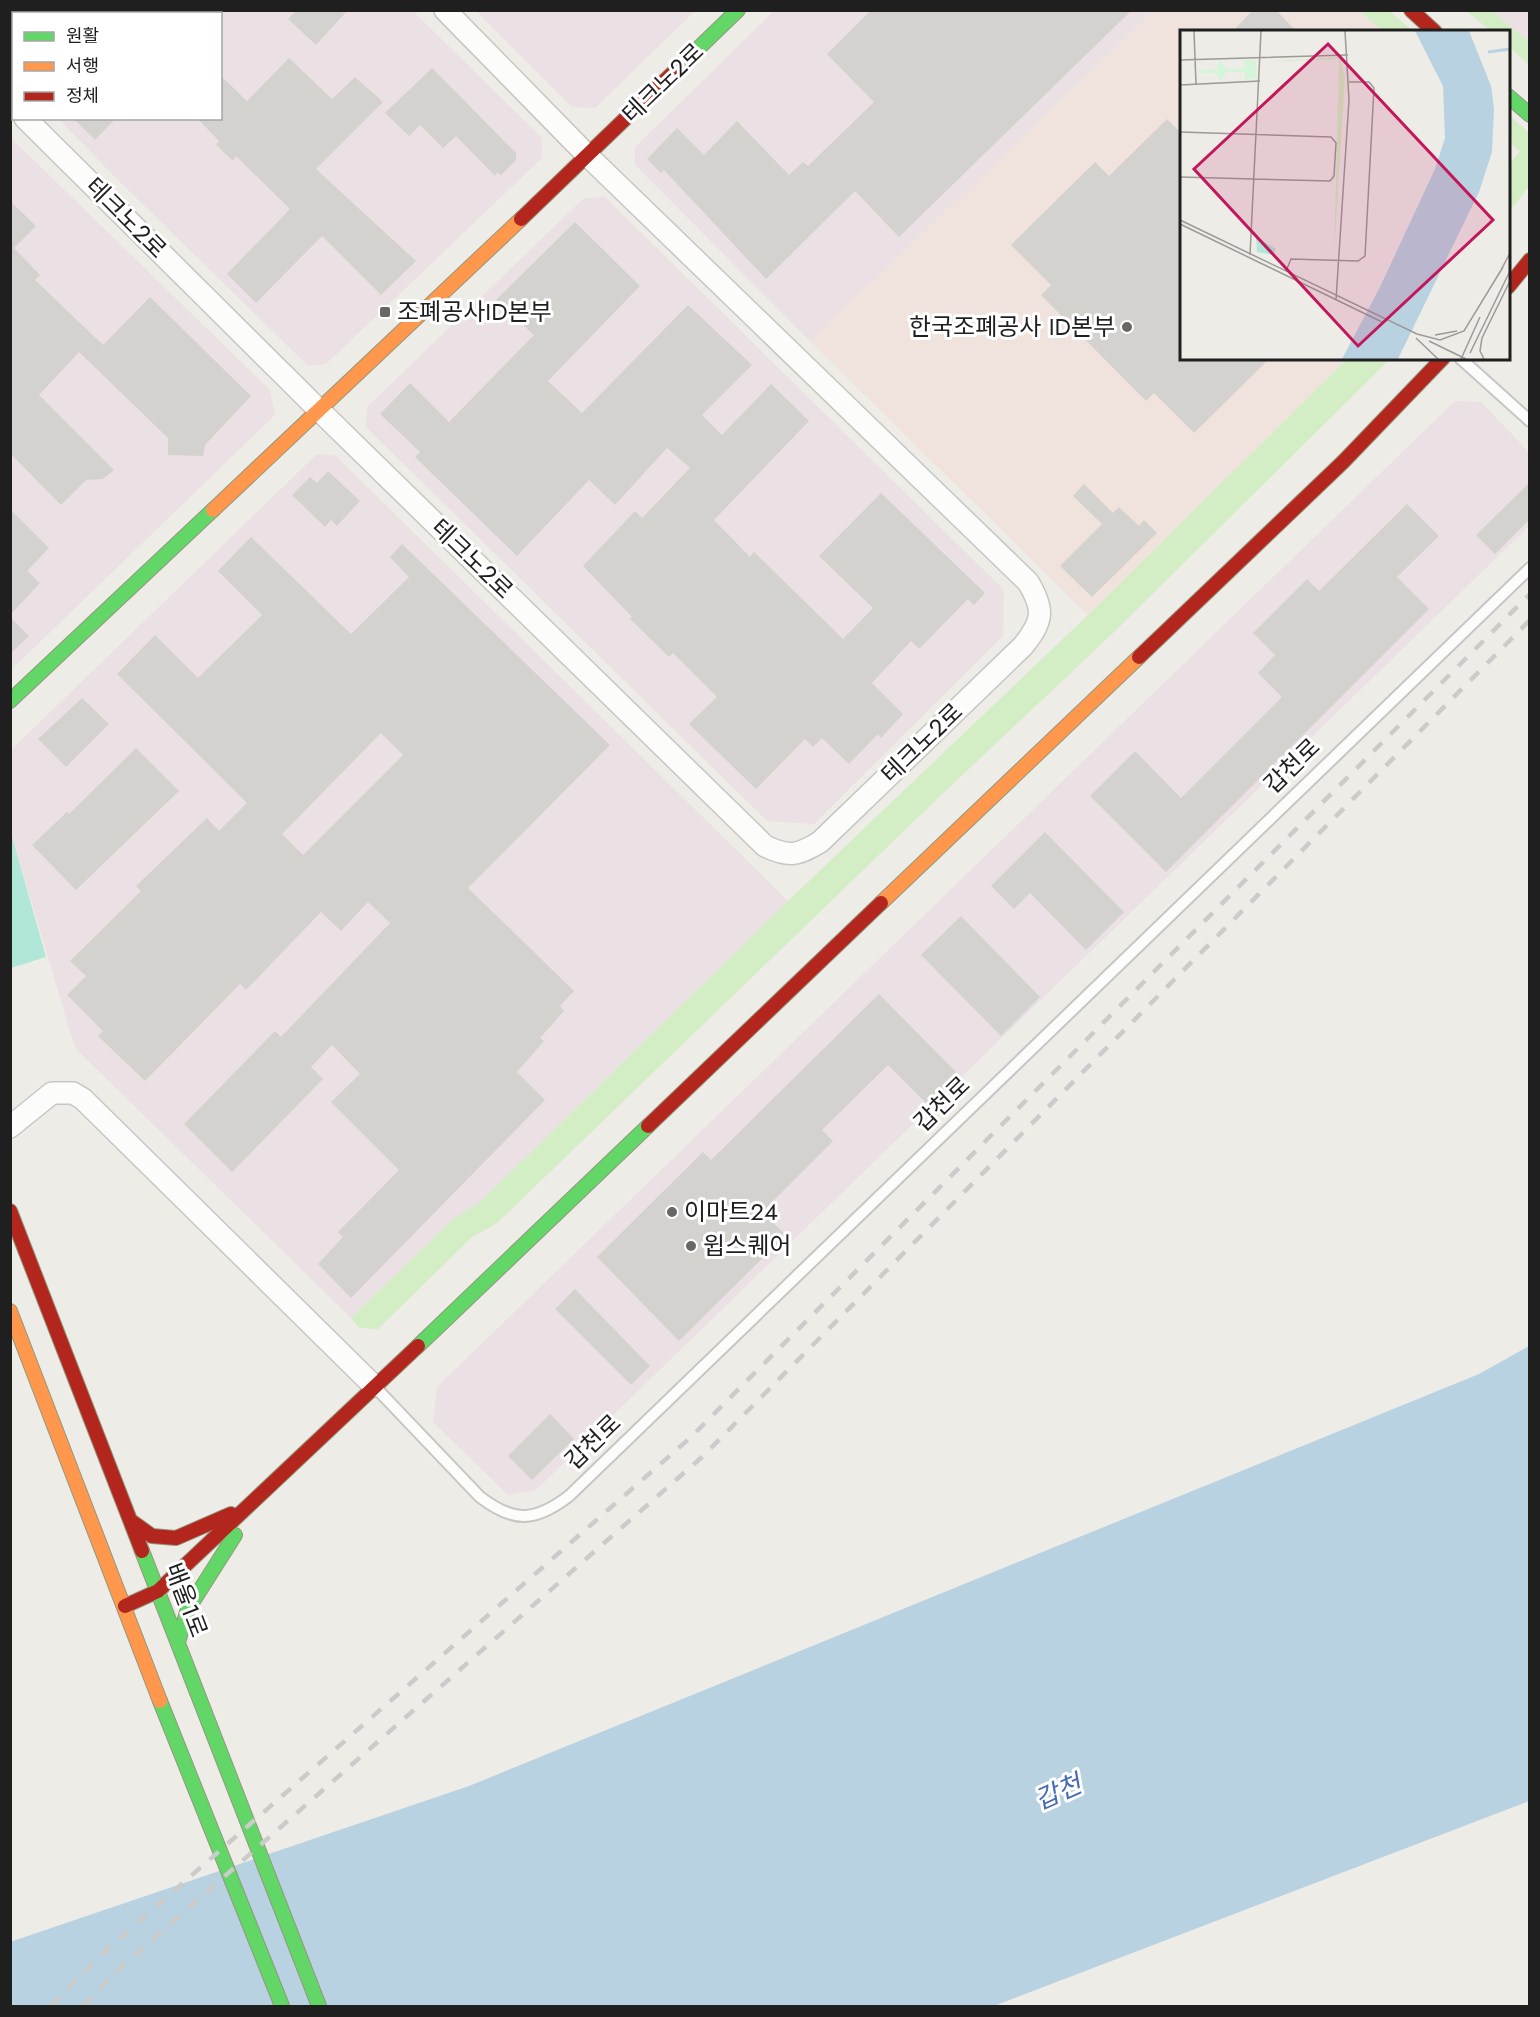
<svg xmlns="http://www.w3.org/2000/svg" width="1540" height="2017" font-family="Jost,'Noto Sans KR',sans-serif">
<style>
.commercial{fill:#f0e2dc}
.industrial{fill:#ebe0e4}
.grass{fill:#d3edc4}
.pitch{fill:#b0e7d9}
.water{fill:#b8d2e2}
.building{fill:#d4d2ce;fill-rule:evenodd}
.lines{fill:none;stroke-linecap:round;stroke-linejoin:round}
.lane-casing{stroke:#c6c6c3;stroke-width:14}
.street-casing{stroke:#c6c6c3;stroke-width:24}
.fast-casing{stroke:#92987e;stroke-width:16}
.slow-casing{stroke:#92987e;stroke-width:16}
.jam-casing{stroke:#92987e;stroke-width:16}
.lane{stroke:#fcfcfb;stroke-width:10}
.street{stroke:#fcfcfb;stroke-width:21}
.fast{stroke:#63d668;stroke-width:14}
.slow{stroke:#ff974d;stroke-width:14}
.jam{stroke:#b3261e;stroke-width:14}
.rail{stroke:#cbcbca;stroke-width:4.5;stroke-dasharray:12 12;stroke-linecap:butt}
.poi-dot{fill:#676765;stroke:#fff;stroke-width:2}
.labels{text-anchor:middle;stroke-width:6;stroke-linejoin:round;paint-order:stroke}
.street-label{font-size:24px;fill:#1f1f1f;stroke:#fff}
.poi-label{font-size:24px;fill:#1f1f1f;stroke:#fff;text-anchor:start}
.water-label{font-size:26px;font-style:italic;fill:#4669b4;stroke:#fff}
.inset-river{fill:none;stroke:#b8d2e2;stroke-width:3}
.inset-road{fill:none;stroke:#9b9a97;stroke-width:1.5}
.view{fill:#c2185b;fill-opacity:0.15;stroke:#c2185b;stroke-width:3}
.inset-edge{fill:none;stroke:#1f1f1f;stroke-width:3}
</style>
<rect width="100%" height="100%" fill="#edece7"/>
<path class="commercial" d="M 1153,11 L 1359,11 L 1383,31 L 1182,32 L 1182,358 L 1347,359 L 1088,615 L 810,341 Z"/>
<path class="industrial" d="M 10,11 L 413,11 L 542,138 L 542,158 L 326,364 L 308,366 L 114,176 L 59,119 L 220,118 L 220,14 L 14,14 L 12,78 Z
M 476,11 L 695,11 L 595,108 L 572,107 Z
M 774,11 L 1153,11 L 810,341 L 635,165 L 635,147 Z
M 1493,11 L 1529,11 L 1529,42 Z
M 10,137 L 270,390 L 275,415 L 11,670 Z
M 605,197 L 1004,590 L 1003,636 L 814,824 L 767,821 L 366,427 L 367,407 L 584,198 Z
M 1455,401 L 1481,402 L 1529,452 L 1529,526 L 536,1490 L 508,1495 L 433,1422 L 437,1387 Z
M 317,454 L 336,456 L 788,901 L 480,1202 L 453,1219 L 351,1318 L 75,1048 L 11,833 L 11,750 Z"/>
<path class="grass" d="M 1359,11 L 1389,11 L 1413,31 L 1383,31 Z
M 1466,11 L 1493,11 L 1529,42 L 1529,65 L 1509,47 L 1508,32 L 1491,31 Z
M 1509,115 L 1529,133 L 1530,185 L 1509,212 L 1508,166 L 1520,151 L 1509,141 Z
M 1347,359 L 1390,359 L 1113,633 L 938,798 L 496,1224 L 472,1237 L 378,1329 L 360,1328 L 351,1318 L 453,1219 L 480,1202 L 788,901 L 1088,615 Z"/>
<path class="pitch" d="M 11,833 L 46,957 L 11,968 Z"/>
<path class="water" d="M 1529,1346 L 1529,1801 L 994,2006 L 11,2006 L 10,1942 L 469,1786 L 1479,1374 Z"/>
<path class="building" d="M 297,10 L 348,10 L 316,45 L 288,19 Z
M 871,10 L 1132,10 L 899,237 L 855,191 L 766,279 L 664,170 L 661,173 L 647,159 L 677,128 L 704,155 L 737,121 L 789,175 L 803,162 L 808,166 L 874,102 L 827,54 Z
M 1253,10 L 1276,10 L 1297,32 L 1232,32 Z
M 289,58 L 332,99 L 355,77 L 383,102 L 316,169 L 416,261 L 381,295 L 322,236 L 256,303 L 227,274 L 290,209 L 236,156 L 233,161 L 216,145 L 219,141 L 197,118 L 220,118 L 220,75 L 247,101 Z
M 432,68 L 516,153 L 516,160 L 501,175 L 497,172 L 495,176 L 456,136 L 443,148 L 420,125 L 409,136 L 385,113 Z
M 73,118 L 116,118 L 95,140 Z
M 1167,119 L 1182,134 L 1182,358 L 1270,358 L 1194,433 L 1154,393 L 1146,401 L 1041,295 L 1051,285 L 1011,245 L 1095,162 L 1109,176 Z
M 10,201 L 36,226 L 14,248 L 40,275 L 35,280 L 103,345 L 150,297 L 251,396 L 205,445 L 203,456 L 168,455 L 168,438 L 79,352 L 39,395 L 114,470 L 103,479 L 86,480 L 61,505 L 10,453 Z
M 575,222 L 640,286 L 548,381 L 582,413 L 688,305 L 752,365 L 702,415 L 722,435 L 771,384 L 809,421 L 714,520 L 750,557 L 754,552 L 843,639 L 873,608 L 819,556 L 881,493 L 985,593 L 974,605 L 968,599 L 919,649 L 911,641 L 872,683 L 903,714 L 881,738 L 878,734 L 849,764 L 822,738 L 813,747 L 805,739 L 756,789 L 689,724 L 717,697 L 673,653 L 669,657 L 630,619 L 632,617 L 583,566 L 635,511 L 642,518 L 690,468 L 667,448 L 615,505 L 589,480 L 517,556 L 415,457 L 420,452 L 380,414 L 410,383 L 449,422 L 534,335 L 496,300 Z
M 328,471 L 360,501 L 337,526 L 331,520 L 325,527 L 292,495 L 310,477 L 317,483 Z
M 1530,482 L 1530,519 L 1495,554 L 1476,535 Z
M 1084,484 L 1113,513 L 1119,507 L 1139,526 L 1144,520 L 1157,533 L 1092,597 L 1060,566 L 1102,524 L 1073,496 Z
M 1407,504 L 1439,536 L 1397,577 L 1429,609 L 1166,872 L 1090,796 L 1135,751 L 1181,798 L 1282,697 L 1258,673 L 1275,655 L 1253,633 L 1307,579 L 1319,591 Z
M 10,509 L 49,548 L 27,571 L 40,583 L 10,615 Z
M 251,537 L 351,634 L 409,577 L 390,557 L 402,544 L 610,745 L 468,888 L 574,991 L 560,1006 L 564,1011 L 540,1038 L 544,1041 L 517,1072 L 545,1100 L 351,1298 L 318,1264 L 343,1237 L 338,1232 L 399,1170 L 331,1102 L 360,1074 L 332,1045 L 311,1067 L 323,1079 L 232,1172 L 184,1124 L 275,1031 L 281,1037 L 390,923 L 368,902 L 341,931 L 321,912 L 246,990 L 240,984 L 145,1081 L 98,1036 L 103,1031 L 67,995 L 86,976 L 70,961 L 141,891 L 136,886 L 207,818 L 219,831 L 247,803 L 117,674 L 155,635 L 198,678 L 262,615 L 218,571 ZM 381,733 L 403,755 L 303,855 L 282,834 Z
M 10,617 L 29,636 L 10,654 Z
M 82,698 L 109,724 L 66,767 L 38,739 Z
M 136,748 L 179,791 L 76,890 L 32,845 L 67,812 L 69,814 Z
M 1045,832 L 1124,912 L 1086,950 L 1030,893 L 1014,909 L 991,886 Z
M 961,916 L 1040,997 L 1001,1036 L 921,955 Z
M 879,994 L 959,1075 L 928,1105 L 888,1065 L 822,1130 L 833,1141 L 762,1212 L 786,1235 L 679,1341 L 597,1257 L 703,1152 L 711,1160 Z
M 575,1289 L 650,1366 L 631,1385 L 555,1309 Z
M 550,1414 L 574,1439 L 532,1480 L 508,1456 Z"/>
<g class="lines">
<g class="lane-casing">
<path id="lane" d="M 1460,358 L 1530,421
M 376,1388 L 480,1497 C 514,1523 535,1522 569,1496 L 1530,568"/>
</g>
<g class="street-casing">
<path id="street" d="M 10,104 L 14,107
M 25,118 L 320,411 L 765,846 C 790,858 798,855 820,842 L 1023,646 C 1043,621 1045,610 1028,582 L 588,156 L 445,10
M 10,1127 L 52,1093 L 73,1093 L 83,1099 L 374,1386"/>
</g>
<g class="fast-casing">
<path id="fast" d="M 678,68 L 738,10
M 1508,96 L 1530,115
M 10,701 L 213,510
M 418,1346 L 648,1126
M 142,1551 L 319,2006
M 178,1642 L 188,1609 L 235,1535
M 160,1701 L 282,2006"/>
</g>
<g class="slow-casing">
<path id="slow" d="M 213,510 L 521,219
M 881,903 L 1139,657
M 10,1311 L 160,1701"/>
</g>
<g class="jam-casing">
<path id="jam" d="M 1411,10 L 1435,32
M 521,219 L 678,68
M 1508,287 L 1530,260
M 1139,657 L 1343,462 L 1443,358
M 648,1126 L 881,903
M 10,1211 L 142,1551
M 131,1521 L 152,1536 L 176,1538 L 231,1514
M 125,1606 L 158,1591 L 418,1346"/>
</g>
<use href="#lane" class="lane"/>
<use href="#street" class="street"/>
<use href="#fast" class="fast"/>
<use href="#slow" class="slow"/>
<use href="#jam" class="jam"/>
<path class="rail" d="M 51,2006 L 102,1954 L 690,1438 L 1530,594
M 83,2006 L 118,1970 L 702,1457 L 1530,620"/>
</g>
<g class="poi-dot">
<rect x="379" y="306" width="12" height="12" rx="3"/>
<circle cx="1127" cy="327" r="6"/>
<circle cx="672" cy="1212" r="6"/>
<circle cx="691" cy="1246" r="6"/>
</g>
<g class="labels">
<g class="street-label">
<text transform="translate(663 83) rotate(-44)" y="8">테크노2로</text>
<text transform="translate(126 218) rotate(45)" y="8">테크노2로</text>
<text transform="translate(472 559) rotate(44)" y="8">테크노2로</text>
<text transform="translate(922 743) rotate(-44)" y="8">테크노2로</text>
<text transform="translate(1292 766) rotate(-44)" y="8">갑천로</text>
<text transform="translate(942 1104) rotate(-44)" y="8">갑천로</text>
<text transform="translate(593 1442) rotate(-44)" y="8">갑천로</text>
<text transform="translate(186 1600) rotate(69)" y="8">배울1로</text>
</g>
<g class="poi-label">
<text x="397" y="320">조폐공사ID본부</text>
<text x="1115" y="335" text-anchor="end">한국조폐공사 ID본부</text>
<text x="684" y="1220">이마트24</text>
<text x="703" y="1254">윕스퀘어</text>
</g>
<g class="water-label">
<text transform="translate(1058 1792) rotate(-24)" y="9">갑천</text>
</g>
</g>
<g transform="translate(1180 30)">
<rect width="330" height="330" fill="#edece7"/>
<path d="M 160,27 L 165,47 L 154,226 L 159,29 L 84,32 Z" fill="#d3edc4"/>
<path d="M 40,30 L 47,39 L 64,39 L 64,30 L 75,30 L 77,48 L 65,50 L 65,42 L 47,42 L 40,51 L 36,43 L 18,43 L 18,40 L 37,39 Z" fill="#d4f5da"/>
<path d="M 76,207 L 96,219 L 93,225 L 77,222 Z" fill="#b0e7d9"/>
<path d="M 235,1 L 289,1 L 311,56 L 314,79 L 312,122 L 299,162 L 218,329 L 162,329 L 200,257 L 255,139 L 265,108 L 263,56 Z" fill="#b8d2e2"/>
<path class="inset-river" d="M 308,22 L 330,19"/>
<path class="inset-road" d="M 14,1 L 16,54M 0,30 L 168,25M 0,55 L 80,51M 0,102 L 151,107 L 156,113 L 154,146 L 150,151 L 0,147M 0,190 L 237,304M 0,194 L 202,292M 70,225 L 81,1M 321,240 L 330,223M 106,241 L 111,229 L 178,231 L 185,226 L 194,58 L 189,52 L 169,52M 156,270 L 169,70 L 165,1M 237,304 L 260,310 L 284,301 L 323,237M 255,305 L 277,301M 236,308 L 258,329M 249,311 L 286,329M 290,323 L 330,241M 281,329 L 300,287M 304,329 L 300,321 L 302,308 L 330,251"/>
<path class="view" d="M 148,14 L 313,190 L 178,316 L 14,139 Z"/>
<rect width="330" height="330" class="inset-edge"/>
</g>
<rect width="1540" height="2017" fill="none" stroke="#1f1f1f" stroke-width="24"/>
<rect x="12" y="12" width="210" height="108" fill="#ffffff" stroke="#a5a5a5" stroke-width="1.5"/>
<rect x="24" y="32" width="30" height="9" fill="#63d668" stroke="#a5a5a5" stroke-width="1.5"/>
<text x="66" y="42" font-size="18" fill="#1f1f1f">원활</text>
<rect x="24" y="62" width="30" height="9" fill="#ff974d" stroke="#a5a5a5" stroke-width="1.5"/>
<text x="66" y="72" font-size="18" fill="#1f1f1f">서행</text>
<rect x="24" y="92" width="30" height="9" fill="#b3261e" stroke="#a5a5a5" stroke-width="1.5"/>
<text x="66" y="102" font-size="18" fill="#1f1f1f">정체</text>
</svg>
